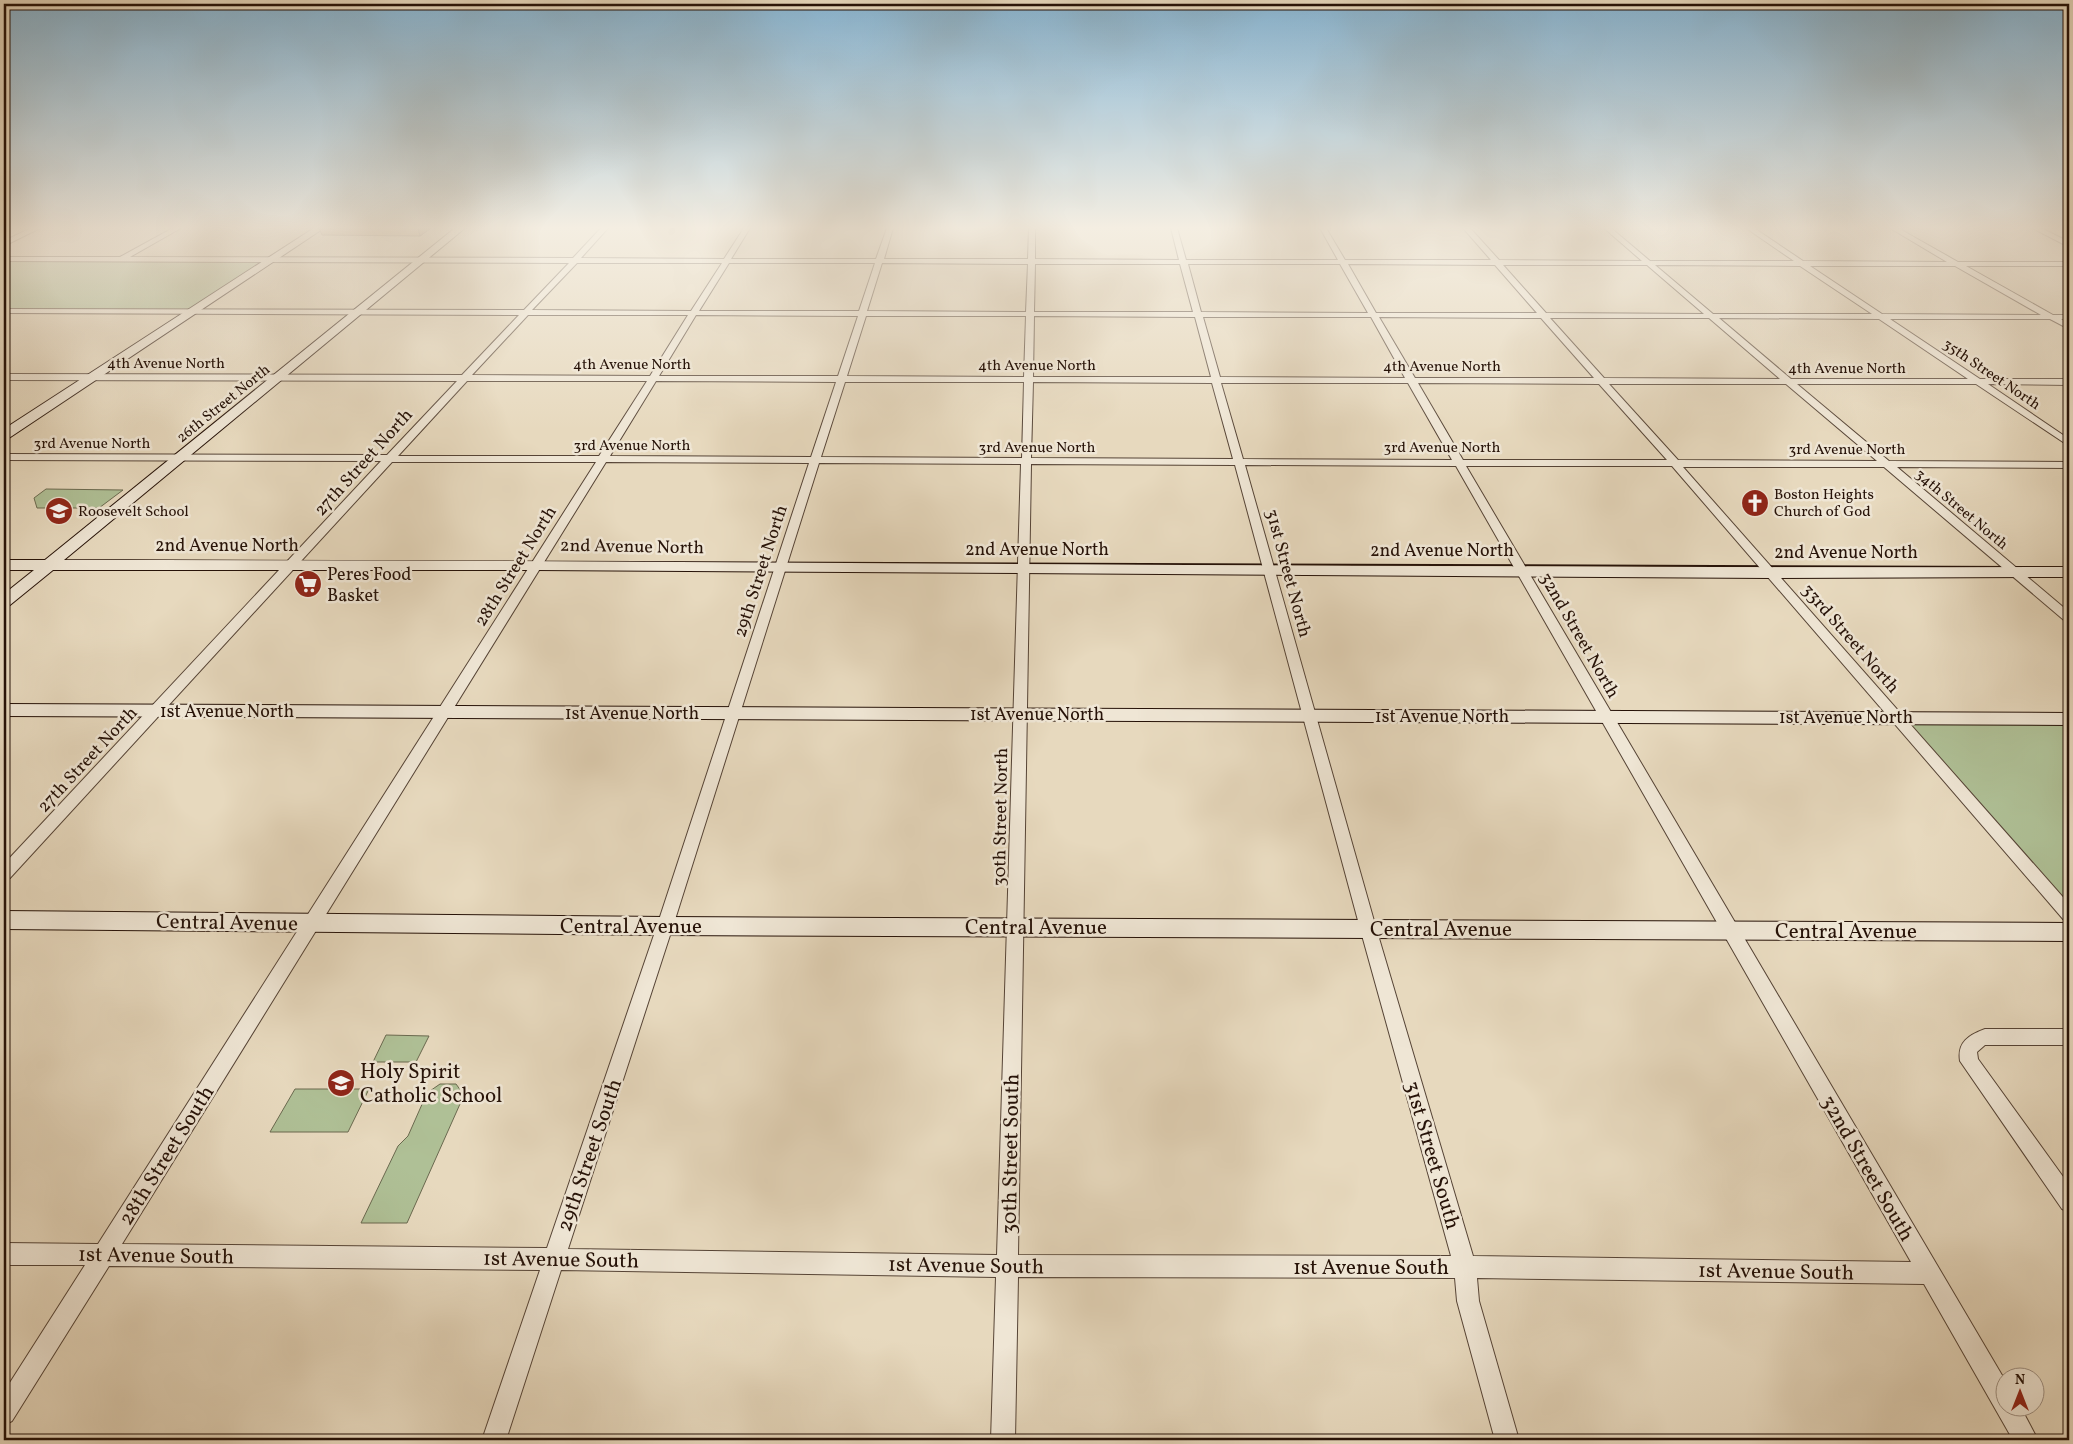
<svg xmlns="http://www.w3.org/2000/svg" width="2073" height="1444" font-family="Vollkorn,serif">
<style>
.green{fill:#afc096;stroke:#6a694f}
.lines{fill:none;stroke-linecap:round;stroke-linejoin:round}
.street-casing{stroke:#564436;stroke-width:2}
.secondary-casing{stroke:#261208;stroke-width:2}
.street{fill:#efe6d5;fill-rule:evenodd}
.secondary{fill:#efe6d5;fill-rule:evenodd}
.wall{fill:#b37c59;stroke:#261208}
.shaded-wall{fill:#926548;stroke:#261208}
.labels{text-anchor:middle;stroke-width:5;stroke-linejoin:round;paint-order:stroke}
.far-street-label{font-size:15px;fill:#261208;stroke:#efe6d5}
.far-poi-label{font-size:15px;fill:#261208;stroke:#efe6d5;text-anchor:start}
.street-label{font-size:18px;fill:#261208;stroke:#efe6d5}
.poi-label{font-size:18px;fill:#261208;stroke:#efe6d5;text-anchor:start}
.near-street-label{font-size:21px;fill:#261208;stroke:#efe6d5}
.near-poi-label{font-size:21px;fill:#261208;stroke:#efe6d5;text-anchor:start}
</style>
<rect width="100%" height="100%" fill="#e7d9be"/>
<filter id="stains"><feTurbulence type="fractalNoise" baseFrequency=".004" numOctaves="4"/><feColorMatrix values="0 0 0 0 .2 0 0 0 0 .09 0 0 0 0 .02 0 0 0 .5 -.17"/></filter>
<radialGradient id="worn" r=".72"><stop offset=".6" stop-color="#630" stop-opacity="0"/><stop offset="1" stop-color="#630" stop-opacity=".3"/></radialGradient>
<path class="green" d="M 4,259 L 272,259 L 193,312 L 4,311 Z
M 46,489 L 123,490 L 99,508 L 37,508 L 34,498 Z
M 1897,717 L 2069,719 L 2069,915 Z
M 386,1035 L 429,1036 L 416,1062 L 373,1062 Z
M 440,1084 L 456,1084 L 464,1095 L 407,1223 L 361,1223 L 398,1146 L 408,1136 L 427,1093 Z
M 295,1089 L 369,1089 L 348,1132 L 270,1132 Z"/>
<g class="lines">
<g class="street-casing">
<path id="street" d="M 31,228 L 40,228 L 4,246 L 4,241 Z
M 173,228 L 181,228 L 130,257 L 573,258 L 601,228 L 608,228 L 581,258 L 724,259 L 744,228 L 750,228 L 731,259 L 876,259 L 887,228 L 893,228 L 884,259 L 1028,259 L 1029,228 L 1035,228 L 1035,259 L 1179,260 L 1171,228 L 1177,228 L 1186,260 L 1338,260 L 1320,228 L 1326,228 L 1345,260 L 1491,260 L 1463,228 L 1470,228 L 1499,260 L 1642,261 L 1604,228 L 1611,228 L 1650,261 L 1794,261 L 1746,228 L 1754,228 L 1803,261 L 1947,262 L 1890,228 L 1898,228 L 1958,262 L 2069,262 L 2069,266 L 1966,266 L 2053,315 L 2069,315 L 2069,319 L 2061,319 L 2069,324 L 2069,329 L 2050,319 L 1890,319 L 1980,379 L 2069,379 L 2069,385 L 1988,384 L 2069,439 L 2069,446 L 1976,384 L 1797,384 L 1889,461 L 2069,462 L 2069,468 L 1897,467 L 2069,612 L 2069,622 L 2065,621 L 1884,467 L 1683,467 L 2069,904 L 2069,921 L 2063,919 L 1672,466 L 1466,466 L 2006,1382 L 2006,1406 L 2020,1406 L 2038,1440 L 2013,1440 L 1924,1284 L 1477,1278 L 1479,1301 L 1519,1440 L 1495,1440 L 1457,1301 L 1455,1278 L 1018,1277 L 1015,1440 L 991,1440 L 996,1277 L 561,1270 L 506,1440 L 482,1440 L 540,1270 L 109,1266 L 12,1421 L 4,1425 L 4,1392 L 85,1265 L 4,1265 L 4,1243 L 98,1244 L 596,462 L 392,462 L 10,878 L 4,880 L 4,864 L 381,461 L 4,460 L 4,454 L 387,455 L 457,381 L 4,380 L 4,374 L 462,375 L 519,315 L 4,313 L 4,309 L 524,310 L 569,263 L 4,261 L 4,257 L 120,257 ZM 577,263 L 722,263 L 691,311 L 532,310 ZM 729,263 L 875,263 L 859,311 L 699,311 ZM 882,263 L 1028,264 L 1026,312 L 867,311 ZM 1035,264 L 1180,264 L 1193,312 L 1034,312 ZM 1188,264 L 1340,264 L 1368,313 L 1201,312 ZM 1348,264 L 1495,265 L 1537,313 L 1376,313 ZM 1503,265 L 1647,265 L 1704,314 L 1546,313 ZM 1655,265 L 1800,266 L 1872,314 L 1713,314 ZM 1810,266 L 1955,266 L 2041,315 L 1882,314 ZM 528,315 L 688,315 L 650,376 L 472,375 ZM 696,315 L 858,316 L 838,376 L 659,376 ZM 866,316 L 1026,316 L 1024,377 L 847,376 ZM 1034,316 L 1195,317 L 1211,377 L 1033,377 ZM 1203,317 L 1371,317 L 1405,378 L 1220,377 ZM 1379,317 L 1541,318 L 1594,378 L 1415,378 ZM 1550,318 L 1709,318 L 1780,379 L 1604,378 ZM 1719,318 L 1879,319 L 1968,379 L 1791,379 ZM 467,381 L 647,381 L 599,456 L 398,456 ZM 656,381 L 836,382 L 811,457 L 610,456 ZM 845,382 L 1024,382 L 1022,458 L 821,457 ZM 1033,382 L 1212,383 L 1233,459 L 1031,458 ZM 1221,383 L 1408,383 L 1452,460 L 1243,459 ZM 1418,383 L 1599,384 L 1667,460 L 1463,460 ZM 1609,384 L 1786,384 L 1877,461 L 1678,460 ZM 606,462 L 809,463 L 657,926 L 547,1248 L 122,1244 ZM 819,463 L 1021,464 L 997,1255 L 568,1249 L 673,926 ZM 1031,464 L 1235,465 L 1360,928 L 1451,1256 L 1018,1255 ZM 1245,465 L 1456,466 L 1911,1262 L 1473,1256 L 1376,928 Z
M 2032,228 L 2041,228 L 2069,242 L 2069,247 Z
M 1985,1029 L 2069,1029 L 2069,1045 L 1985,1045 L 1977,1052 L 1978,1059 L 2069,1185 L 2069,1212 L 2062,1209 L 1960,1061 C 1957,1042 1969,1035 1985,1029 Z"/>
</g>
<g class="secondary-casing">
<path id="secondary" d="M 314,228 L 324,228 L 9,438 L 4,439 L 4,429 Z
M 455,228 L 465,228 L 64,560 C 733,560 1401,569 2069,567 L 2069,577 L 1770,578 L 536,570 L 53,570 L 10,605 L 4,607 L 4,594 L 34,570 L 4,570 L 4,560 L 45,560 Z
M 4,704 L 2069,713 L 2069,725 L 4,716 Z
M 4,911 L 665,917 L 2069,923 L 2069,941 L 665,935 L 4,929 Z"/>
</g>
<use href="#street" class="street"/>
<use href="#secondary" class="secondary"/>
</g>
<path class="wall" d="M 319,228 L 431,228 L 420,236 L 322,235 Z"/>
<path class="shaded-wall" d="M 418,228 L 431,228 L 420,236 Z"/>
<linearGradient id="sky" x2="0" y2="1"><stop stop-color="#88b6d4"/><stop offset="0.53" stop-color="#f4eee2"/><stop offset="1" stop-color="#f4eee2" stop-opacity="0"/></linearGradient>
<rect width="2073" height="430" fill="url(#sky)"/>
<defs>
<g id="church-disc" transform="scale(1.4375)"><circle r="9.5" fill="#8f2418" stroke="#efe6d5"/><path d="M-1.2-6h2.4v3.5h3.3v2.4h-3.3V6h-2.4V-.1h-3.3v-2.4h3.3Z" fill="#fff"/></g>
<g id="school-disc" transform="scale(1.4375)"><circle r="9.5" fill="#8f2418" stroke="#efe6d5"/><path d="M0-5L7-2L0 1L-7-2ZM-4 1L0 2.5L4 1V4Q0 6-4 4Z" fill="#fff"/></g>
<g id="supermarket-disc" transform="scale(1.4375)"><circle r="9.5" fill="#8f2418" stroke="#efe6d5"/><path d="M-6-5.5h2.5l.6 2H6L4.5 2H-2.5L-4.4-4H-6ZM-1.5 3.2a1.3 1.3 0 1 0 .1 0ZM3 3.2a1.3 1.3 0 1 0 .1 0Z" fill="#fff"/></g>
</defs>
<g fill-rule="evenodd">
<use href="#church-disc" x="1755" y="503"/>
<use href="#school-disc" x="59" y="511"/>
<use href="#supermarket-disc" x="308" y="584"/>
<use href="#school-disc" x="341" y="1083"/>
</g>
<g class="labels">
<g class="far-street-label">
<text x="166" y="368">4th Avenue North</text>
<text x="632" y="369">4th Avenue North</text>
<text x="1037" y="370">4th Avenue North</text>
<text x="1442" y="371">4th Avenue North</text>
<text x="1847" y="373">4th Avenue North</text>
<text transform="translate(1992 374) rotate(34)" y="5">35th Street North</text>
<text transform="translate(223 403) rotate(-39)" y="5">26th Street North</text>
<text x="92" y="448">3rd Avenue North</text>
<text x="632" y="450">3rd Avenue North</text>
<text x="1037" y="452">3rd Avenue North</text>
<text x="1442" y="452">3rd Avenue North</text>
<text x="1847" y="454">3rd Avenue North</text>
<text transform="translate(1962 509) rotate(40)" y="5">34th Street North</text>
</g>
<g class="far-poi-label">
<text x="1774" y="499">Boston Heights<tspan x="1774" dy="17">Church of God</tspan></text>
<text x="78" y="516">Roosevelt School</text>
</g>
<g class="street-label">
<text transform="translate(363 462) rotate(-48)" y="6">27th Street North</text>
<text x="227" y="551">2nd Avenue North</text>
<text transform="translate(632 546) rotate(1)" y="6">2nd Avenue North</text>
<text x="1037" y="555">2nd Avenue North</text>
<text x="1442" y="556">2nd Avenue North</text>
<text x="1846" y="558">2nd Avenue North</text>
<text transform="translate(515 566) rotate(-58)" y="6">28th Street North</text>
<text transform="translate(760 571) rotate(-72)" y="6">29th Street North</text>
<text transform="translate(1289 573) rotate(75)" y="6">31st Street North</text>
<text transform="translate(1580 635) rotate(60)" y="6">32nd Street North</text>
<text transform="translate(1851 638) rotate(49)" y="6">33rd Street North</text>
<text x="227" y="717">1st Avenue North</text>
<text x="632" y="719">1st Avenue North</text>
<text x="1037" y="720">1st Avenue North</text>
<text x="1442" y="722">1st Avenue North</text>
<text x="1846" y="723">1st Avenue North</text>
<text transform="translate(87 759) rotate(-47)" y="6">27th Street North</text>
<text transform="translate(1000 817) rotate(-89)" y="6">30th Street North</text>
</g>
<g class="poi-label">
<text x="327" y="580">Peres Food<tspan x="327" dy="21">Basket</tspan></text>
</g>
<g class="near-street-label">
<text transform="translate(227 922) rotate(1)" y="7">Central Avenue</text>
<text x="631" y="933">Central Avenue</text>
<text x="1036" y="934">Central Avenue</text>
<text x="1441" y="936">Central Avenue</text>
<text x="1846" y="938">Central Avenue</text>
<text transform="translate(1010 1154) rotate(-89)" y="7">30th Street South</text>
<text transform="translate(166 1155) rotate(-58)" y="7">28th Street South</text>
<text transform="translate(589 1155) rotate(-71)" y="7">29th Street South</text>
<text transform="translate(1433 1155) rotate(74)" y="7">31st Street South</text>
<text transform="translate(1868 1168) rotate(60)" y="7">32nd Street South</text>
<text transform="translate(156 1255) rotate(1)" y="7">1st Avenue South</text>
<text transform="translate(561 1259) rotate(1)" y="7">1st Avenue South</text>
<text transform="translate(966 1265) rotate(1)" y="7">1st Avenue South</text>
<text x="1371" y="1274">1st Avenue South</text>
<text transform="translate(1776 1271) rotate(1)" y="7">1st Avenue South</text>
</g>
<g class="near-poi-label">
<text x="360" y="1078">Holy Spirit<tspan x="360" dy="24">Catholic School</tspan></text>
</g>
</g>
<rect width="2073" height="1444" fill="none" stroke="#e7d9be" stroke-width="20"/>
<rect x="5" y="5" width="2063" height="1434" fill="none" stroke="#261208" stroke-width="2.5"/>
<rect x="10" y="10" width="2053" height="1424" fill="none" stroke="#261208"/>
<g transform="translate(2020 1392)"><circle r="24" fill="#efe6d5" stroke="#9f9183"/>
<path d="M0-4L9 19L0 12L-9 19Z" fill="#8f2418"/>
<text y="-8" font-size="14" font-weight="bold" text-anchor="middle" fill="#261208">N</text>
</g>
<rect width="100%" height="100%" filter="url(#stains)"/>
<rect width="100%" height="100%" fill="url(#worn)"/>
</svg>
